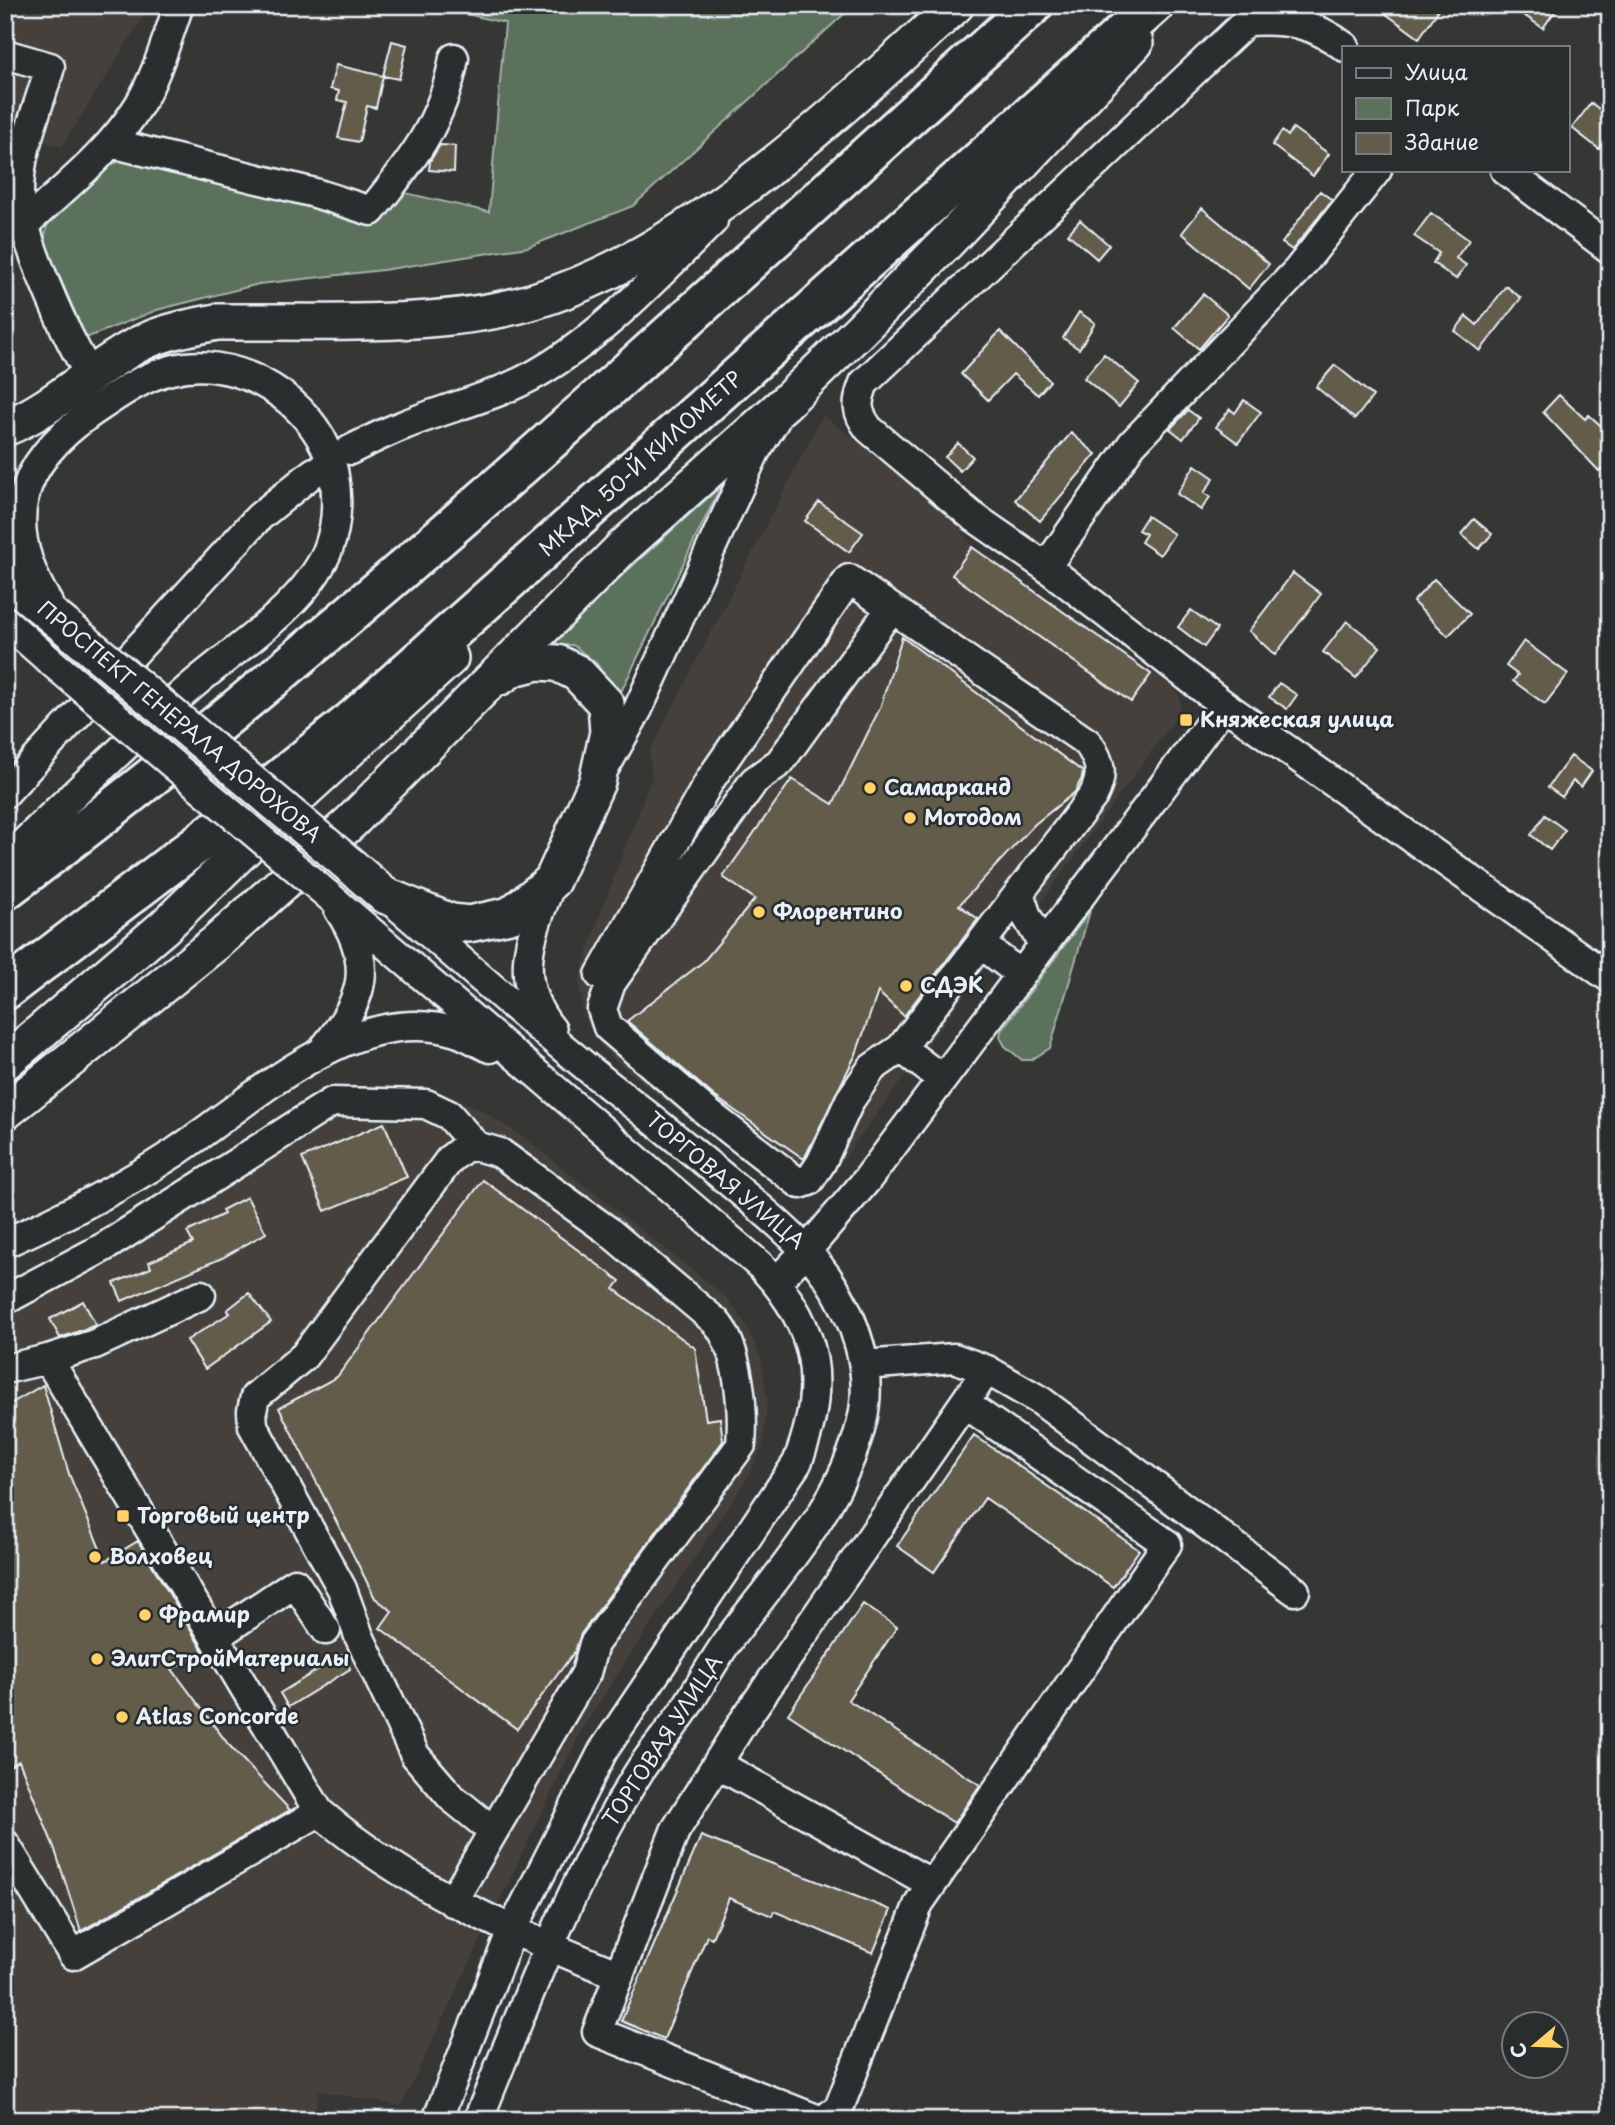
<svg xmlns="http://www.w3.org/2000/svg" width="1615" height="2125" font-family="'Playpen Sans',sans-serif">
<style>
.built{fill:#44413b}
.green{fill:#5b715c;stroke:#a2b1aa;stroke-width:2}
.building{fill:#645c4c;stroke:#e8f1f8;stroke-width:2}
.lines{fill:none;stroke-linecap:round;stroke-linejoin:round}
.minor-casing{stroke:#e8f1f8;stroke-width:33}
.major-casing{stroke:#e8f1f8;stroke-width:40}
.highway-casing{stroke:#e8f1f8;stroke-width:44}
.minor{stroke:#2a2d2e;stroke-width:28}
.major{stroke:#2a2d2e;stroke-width:35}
.highway{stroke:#2a2d2e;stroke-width:38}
.minor-bridge-casing{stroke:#e8f1f8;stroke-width:33;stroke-linecap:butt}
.major-bridge-casing{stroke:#e8f1f8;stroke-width:40;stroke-linecap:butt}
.minor-bridge{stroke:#2a2d2e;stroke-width:28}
.major-bridge{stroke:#2a2d2e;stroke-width:35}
.poi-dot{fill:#ffd166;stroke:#2a2d2e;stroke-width:2.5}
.labels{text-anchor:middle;stroke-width:5;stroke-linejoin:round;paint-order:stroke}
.street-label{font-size:21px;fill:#e8f1f8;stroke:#2a2d2e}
.poi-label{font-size:21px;font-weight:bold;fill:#e8f1f8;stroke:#2a2d2e;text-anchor:start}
</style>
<rect width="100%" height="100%" fill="#363634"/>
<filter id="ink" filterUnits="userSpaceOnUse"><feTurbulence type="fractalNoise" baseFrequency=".0143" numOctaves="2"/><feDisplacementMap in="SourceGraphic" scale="14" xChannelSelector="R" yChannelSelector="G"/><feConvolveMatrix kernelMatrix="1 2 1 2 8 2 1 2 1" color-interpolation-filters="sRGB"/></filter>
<g filter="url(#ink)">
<path class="built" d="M 5,5 L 151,5 L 62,146 L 14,134 L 5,151 Z
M 823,415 L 948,512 L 972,547 L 1151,674 L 1157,674 L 1176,690 L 1180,698 L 1180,712 L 1034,912 L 1016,925 L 821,1190 L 807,1200 L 793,1193 L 688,1110 L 675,1109 L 612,1058 L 594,1037 L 584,1017 L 579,981 L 599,917 L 652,777 L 649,753 Z
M 359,1085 L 425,1088 L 476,1107 L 521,1135 L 726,1297 L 746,1324 L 761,1358 L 767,1401 L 763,1445 L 745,1482 L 583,1727 L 401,2106 L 319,2091 L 313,2120 L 5,2120 L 5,1283 L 69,1254 L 329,1092 Z"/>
<path class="green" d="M 428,5 L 854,5 L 633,206 L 528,247 L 383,270 L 259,284 L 157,310 L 86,338 L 44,241 L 48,220 L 111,164 L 132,159 L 326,207 L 370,226 L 397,191 L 489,212 L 505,23 Z
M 721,486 L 617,700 L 597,664 L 573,645 L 544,646 Z
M 1090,911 L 1050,1048 L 1031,1060 L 1022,1060 L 1005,1046 L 1000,1037 L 1001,1031 Z"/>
<path class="building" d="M 1374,5 L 1430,5 L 1438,11 L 1419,38 Z
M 1509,5 L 1559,5 L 1543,28 Z
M 392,41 L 407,45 L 399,79 L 383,76 Z
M 336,65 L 383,76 L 376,108 L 367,106 L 359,142 L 338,138 L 347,102 L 337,100 L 339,91 L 330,89 Z
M 1591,103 L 1610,117 L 1610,136 L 1599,149 L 1572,128 Z
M 1293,128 L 1329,154 L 1313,176 L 1272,145 L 1282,131 L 1288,136 Z
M 440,145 L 455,146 L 454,172 L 429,170 L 430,161 Z
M 1320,191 L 1332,200 L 1292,250 L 1282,243 Z
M 1202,208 L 1269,264 L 1249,289 L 1182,233 Z
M 1431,213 L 1469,240 L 1456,258 L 1466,265 L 1456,279 L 1433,263 L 1439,253 L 1414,236 Z
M 1080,220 L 1109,245 L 1097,259 L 1068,234 Z
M 1506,286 L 1521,298 L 1480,351 L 1455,331 L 1466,316 L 1477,325 Z
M 1203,294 L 1228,315 L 1199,349 L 1174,328 Z
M 1079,312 L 1095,323 L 1079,349 L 1063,338 Z
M 1000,331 L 1050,381 L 1038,395 L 1013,374 L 988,400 L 961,374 Z
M 1104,354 L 1139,383 L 1119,407 L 1084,378 Z
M 1335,365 L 1373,396 L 1355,419 L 1316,387 Z
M 1559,395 L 1585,419 L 1589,415 L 1610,434 L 1610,460 L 1599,471 L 1543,412 Z
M 1244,400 L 1261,412 L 1238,443 L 1216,427 L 1230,409 L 1235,413 Z
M 1188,410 L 1199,418 L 1183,439 L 1170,429 Z
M 1071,433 L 1096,454 L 1040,521 L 1015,500 Z
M 958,443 L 973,457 L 960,471 L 945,457 Z
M 1195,465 L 1214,478 L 1204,493 L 1210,497 L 1201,510 L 1177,494 Z
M 819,502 L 863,533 L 849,552 L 805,521 Z
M 1147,516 L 1174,534 L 1160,555 L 1141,542 L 1146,534 L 1138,530 Z
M 1474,519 L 1492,534 L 1479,549 L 1461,534 Z
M 972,547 L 1151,674 L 1131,702 L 952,575 Z
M 1293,573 L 1321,594 L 1275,655 L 1249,631 Z
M 1434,579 L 1470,614 L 1448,636 L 1413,602 Z
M 1191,610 L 1217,629 L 1204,647 L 1178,627 Z
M 1347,621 L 1380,647 L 1356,678 L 1323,652 Z
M 902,637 L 1083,772 L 1082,778 L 1075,792 L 1035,824 L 959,905 L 978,919 L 904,1016 L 878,992 L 856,1054 L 804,1159 L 714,1096 L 627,1021 L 704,961 L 755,899 L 723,877 L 792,779 L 833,804 L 880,708 Z
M 1524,641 L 1568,674 L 1545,704 L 1513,681 L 1518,675 L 1506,666 Z
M 1279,683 L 1297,695 L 1287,709 L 1269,697 Z
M 1571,756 L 1592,771 L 1581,787 L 1573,781 L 1562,797 L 1548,787 Z
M 1545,815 L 1565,830 L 1550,850 L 1531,835 Z
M 384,1123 L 407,1177 L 325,1211 L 302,1158 Z
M 483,1180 L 620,1281 L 614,1289 L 695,1348 L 706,1420 L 720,1418 L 723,1441 L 581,1634 L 575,1651 L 517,1729 L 380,1628 L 392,1611 L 375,1598 L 279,1408 L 337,1377 Z
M 247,1197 L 266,1233 L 222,1258 L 122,1301 L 114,1283 L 151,1268 L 149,1262 L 193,1243 L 187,1232 L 224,1214 L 222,1210 Z
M 249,1293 L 271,1322 L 205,1369 L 187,1340 L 230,1313 L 227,1310 Z
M 83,1301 L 96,1325 L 60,1338 L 50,1319 Z
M 43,1385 L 69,1474 L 105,1561 L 138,1541 L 203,1651 L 172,1669 L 228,1744 L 290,1810 L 81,1931 L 54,1847 L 19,1761 L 5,1769 L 5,1407 Z
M 974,1435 L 1139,1550 L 1113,1587 L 985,1498 L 934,1572 L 897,1546 Z
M 863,1604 L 897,1627 L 848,1700 L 980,1785 L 954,1823 L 788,1714 Z
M 345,1653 L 350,1669 L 288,1707 L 280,1693 Z
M 701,1836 L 891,1910 L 873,1953 L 774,1911 L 772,1916 L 729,1898 L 712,1938 L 707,1936 L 664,2039 L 621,2021 Z"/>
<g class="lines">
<g class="minor-casing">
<path id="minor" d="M 1345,47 C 1312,22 1287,19 1247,21 L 864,383 C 856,403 856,412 869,429 L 971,515 L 1046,567 L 1224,705 L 1610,978
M 5,54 L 50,67 C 39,106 19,151 19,192 C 19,233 68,341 91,376
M 111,143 L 315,193 L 371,211 C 411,162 443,122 454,58
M 1505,170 L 1610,249
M 25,224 C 65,187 110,152 139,105 C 157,75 167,38 179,5
M 350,450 C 368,441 386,432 404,425 C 448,407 492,398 534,375 C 602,337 658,275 713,221
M 1046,567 L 1132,444 L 1297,271 L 1377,170
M 5,621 L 49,660
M 607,764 L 638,709 L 755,452 L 775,420
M 5,793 L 259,517 L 314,472
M 5,861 C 65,803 125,744 188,689 C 232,650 303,608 327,552 C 340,521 339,479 326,448 C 301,393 231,354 171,370 C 142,377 117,395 92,412 C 17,464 0,523 48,603
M 552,881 C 531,935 510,979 552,1030
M 1019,893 L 1027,917 L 1043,944
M 328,895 L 761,1266 C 819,1327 828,1385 797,1463 L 603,1751 L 512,1930 L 437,2120
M 400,908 C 469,967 538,1029 610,1086 C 654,1120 697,1155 740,1191 C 772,1218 803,1243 827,1277 C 855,1317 874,1372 862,1421 C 842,1504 783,1568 732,1635 C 714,1659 700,1686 683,1712 C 670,1731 655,1748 642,1767 C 572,1877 527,2000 478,2120
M 994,954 L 1020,974
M 611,983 L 602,1009 L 608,1027 L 708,1113 L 800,1184 L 809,1181 L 821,1163 L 850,1100 L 872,1068 L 901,1048 L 1093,796 C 1104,775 1101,762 1088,743 L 849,579 L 710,780 L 600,975 L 611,983 L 754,781 L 780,762 L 890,610
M 325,1047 C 364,1000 375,964 339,910
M 901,1048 L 942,1079
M 5,1243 C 64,1217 120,1188 174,1153 C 252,1101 354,1000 456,1032 C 468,1036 479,1043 490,1048
M 776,1282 L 807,1250 L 866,1181 L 1224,705
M 201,1295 L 95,1344 L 48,1359 L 319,1812 C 407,1887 512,1932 619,1975
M 5,1300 L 106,1246 L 332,1102 L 426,1104 L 449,1115 L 476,1146
M 864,1365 L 954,1358 L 987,1370 L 1041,1401 L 1295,1591
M 5,1369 L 48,1359
M 215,1637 L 295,1583 L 326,1630
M 717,1764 L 932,1884
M 5,1844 L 73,1955 L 319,1812
M 452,1902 L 586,1673 L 594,1644 L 741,1445 C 744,1410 739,1348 716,1322 L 607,1230 L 500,1153 L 476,1146 L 464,1148 L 450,1159 L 304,1356 L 255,1397 L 252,1411 L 253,1426 L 342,1589 L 359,1636 L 415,1755 L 451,1797 L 493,1831
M 819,2120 L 597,2032 L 675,1831 L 743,1722 L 987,1370
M 824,2120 L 839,2108 L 919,1903 L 1167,1544 L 964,1403"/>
</g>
<g class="major-casing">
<path id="major" d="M 5,428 C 55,408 91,369 139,344 C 163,332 190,327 217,322 C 313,321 443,329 534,301 C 692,253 835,114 956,5
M 5,577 L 72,632
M 352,867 L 384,895 L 451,922 L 469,924 L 510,915 L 552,881 L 597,782 L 608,732 L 606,704 L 577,673 L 557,663 L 537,662 L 513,668 L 500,677
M 5,1062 L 164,927 L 307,788 L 450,658
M 5,1112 L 217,942 L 351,822 L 622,548 L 787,401 L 859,331 L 946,243 L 1135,43"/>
</g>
<g class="highway-casing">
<path id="highway" d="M 5,890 C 368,619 697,307 1033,5
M 5,990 L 238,813 L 356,717 L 1154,5"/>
</g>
<use href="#minor" class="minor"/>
<use href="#major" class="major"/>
<use href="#highway" class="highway"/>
<g class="minor-bridge-casing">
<path id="minor-bridge" d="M 49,660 L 328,895"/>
</g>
<g class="major-bridge-casing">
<path id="major-bridge" d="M 72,632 L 352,867"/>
</g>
<use href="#minor-bridge" class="minor-bridge"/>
<use href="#major-bridge" class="major-bridge"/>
</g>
</g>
<g class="poi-dot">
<rect x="1179" y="713" width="14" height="14" rx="3.5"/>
<circle cx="870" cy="788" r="7"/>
<circle cx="910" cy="818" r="7"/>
<circle cx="759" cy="912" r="7"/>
<circle cx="906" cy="986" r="7"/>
<rect x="116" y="1509" width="14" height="14" rx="3.5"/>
<circle cx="95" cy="1557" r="7"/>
<circle cx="145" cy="1615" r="7"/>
<circle cx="97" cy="1659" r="7"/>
<circle cx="122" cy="1717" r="7"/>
</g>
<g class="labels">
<g class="street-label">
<text transform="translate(641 464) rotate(-42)" y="7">МКАД, 50-Й КИЛОМЕТР</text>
<text transform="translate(179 722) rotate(40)" y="7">ПРОСПЕКТ ГЕНЕРАЛА ДОРОХОВА</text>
<text transform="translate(725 1181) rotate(40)" y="7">ТОРГОВАЯ УЛИЦА</text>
<text transform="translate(663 1741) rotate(-57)" y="7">ТОРГОВАЯ УЛИЦА</text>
</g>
<g class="poi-label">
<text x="1200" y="727">Княжеская улица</text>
<text x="884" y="795">Самарканд</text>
<text x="924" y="825">Мотодом</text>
<text x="773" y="919">Флорентино</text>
<text x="920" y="993">СДЭК</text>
<text x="137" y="1523">Торговый центр</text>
<text x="109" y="1564">Волховец</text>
<text x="159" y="1622">Фрамир</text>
<text x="111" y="1666">ЭлитСтройМатериалы</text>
<text x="136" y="1724">Atlas Concorde</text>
</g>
</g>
<rect width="1615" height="2125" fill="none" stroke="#2a2d2e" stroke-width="28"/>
<rect x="14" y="14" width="1587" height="2097" fill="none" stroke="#e8f1f8" stroke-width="2.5" filter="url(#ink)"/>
<rect x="1342" y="46" width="228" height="126" fill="#2a2d2e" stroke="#767b7f" stroke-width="2"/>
<rect x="1356" y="68" width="35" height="10" fill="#2a2d2e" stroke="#767b7f" stroke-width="2"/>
<text x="1405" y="80" font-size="21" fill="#e8f1f8">Улица</text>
<rect x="1356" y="98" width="35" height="21" fill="#5b715c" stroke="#767b7f" stroke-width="2"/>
<text x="1405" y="116" font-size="21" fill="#e8f1f8">Парк</text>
<rect x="1356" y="133" width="35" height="21" fill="#645c4c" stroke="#767b7f" stroke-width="2"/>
<text x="1405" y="150" font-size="21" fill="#e8f1f8">Здание</text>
<g transform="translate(1535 2045) rotate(251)"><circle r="33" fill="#2a2d2e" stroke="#767b7f" stroke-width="2"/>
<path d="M0-5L12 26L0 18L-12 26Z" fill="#ffd166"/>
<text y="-10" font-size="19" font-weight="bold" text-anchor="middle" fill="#e8f1f8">С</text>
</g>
</svg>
